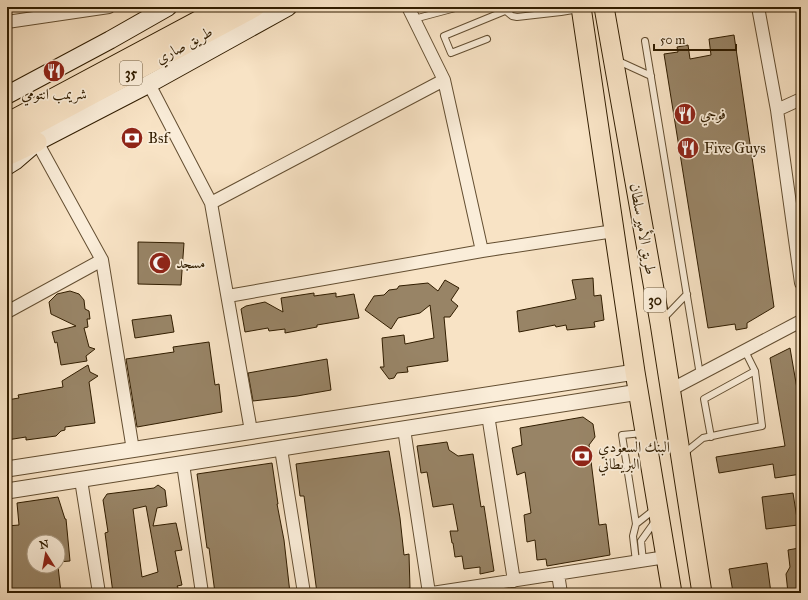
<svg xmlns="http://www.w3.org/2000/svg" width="808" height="600" font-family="'IM FELL Great Primer',Amiri,serif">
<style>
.building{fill:#988466;stroke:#311d00;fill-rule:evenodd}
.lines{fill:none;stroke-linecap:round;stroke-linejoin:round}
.service-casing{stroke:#634e31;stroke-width:8}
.minor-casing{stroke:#634e31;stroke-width:14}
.tertiary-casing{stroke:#634e31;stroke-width:17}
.secondary-casing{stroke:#311d00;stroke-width:19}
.primary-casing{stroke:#311d00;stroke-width:21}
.service{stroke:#faedd9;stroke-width:6}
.minor{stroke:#faedd9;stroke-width:12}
.tertiary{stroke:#faedd9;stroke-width:15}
.secondary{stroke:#faedd9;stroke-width:17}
.primary{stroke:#f8e3c5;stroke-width:19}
.labels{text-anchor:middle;stroke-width:3.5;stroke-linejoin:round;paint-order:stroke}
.shield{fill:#faedd9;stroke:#6d5b41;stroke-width:1}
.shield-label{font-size:14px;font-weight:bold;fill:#311d00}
.street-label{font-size:15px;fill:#311d00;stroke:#faedd9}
.poi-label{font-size:15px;fill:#311d00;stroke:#faedd9;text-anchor:start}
</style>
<rect width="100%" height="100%" fill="#f8e3c5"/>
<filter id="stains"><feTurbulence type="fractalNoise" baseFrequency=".005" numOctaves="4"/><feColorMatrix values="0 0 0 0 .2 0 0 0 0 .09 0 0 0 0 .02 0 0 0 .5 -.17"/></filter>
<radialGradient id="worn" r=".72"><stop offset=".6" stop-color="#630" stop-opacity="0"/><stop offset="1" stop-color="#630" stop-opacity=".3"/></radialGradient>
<path class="building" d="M 734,35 L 774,307 L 747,323 L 747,328 L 736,330 L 735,324 L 708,328 L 664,54 L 678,52 L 677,47 L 688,45 L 690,59 L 711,55 L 709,39 Z
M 138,242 L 184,243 L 181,285 L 138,284 Z
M 593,278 L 594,296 L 601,295 L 604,320 L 594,322 L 595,327 L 567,330 L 566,325 L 556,327 L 555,325 L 519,332 L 517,311 L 576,299 L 572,280 Z
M 445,280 L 459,288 L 451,300 L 458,306 L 450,317 L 444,317 L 448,361 L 407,367 L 408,372 L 397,373 L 394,378 L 389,379 L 380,367 L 384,367 L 382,338 L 404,335 L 405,344 L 434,338 L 430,305 L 420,313 L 398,318 L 391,329 L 365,310 L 374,296 L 384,295 L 389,290 L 397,289 L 399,286 L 428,283 L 438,291 Z
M 70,291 L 79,294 L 84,300 L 85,309 L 89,311 L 90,319 L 87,319 L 88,327 L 84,328 L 89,347 L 95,349 L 86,356 L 87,361 L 61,365 L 57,342 L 55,343 L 52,332 L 76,326 L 51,314 L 49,302 L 57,294 Z
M 314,293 L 314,296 L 336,293 L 336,297 L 354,294 L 359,318 L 317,325 L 317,327 L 285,333 L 285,329 L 269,331 L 268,328 L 245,332 L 241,309 L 246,306 L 265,302 L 283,312 L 281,298 Z
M 171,315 L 174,332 L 135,338 L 132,320 Z
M 209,342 L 215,385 L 219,384 L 222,412 L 137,427 L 126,359 L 174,352 L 173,347 Z
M 790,348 L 801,412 L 801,474 L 775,478 L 773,464 L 719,473 L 716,457 L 785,446 L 770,358 Z
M 327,359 L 331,390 L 297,396 L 253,401 L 248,373 Z
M 88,365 L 90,372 L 98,376 L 89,382 L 95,423 L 65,427 L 65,430 L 61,431 L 56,436 L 26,440 L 26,437 L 7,440 L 7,400 L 19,398 L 18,395 L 63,387 L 62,381 Z
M 583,417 L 593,424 L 595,437 L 589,445 L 599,525 L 606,524 L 610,555 L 547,566 L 546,559 L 537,560 L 535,540 L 527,542 L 524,515 L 531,513 L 525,472 L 517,475 L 512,448 L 522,445 L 520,428 Z
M 447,442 L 449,450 L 458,456 L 473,454 L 481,507 L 484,506 L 494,571 L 480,574 L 480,567 L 464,569 L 462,556 L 455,557 L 453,543 L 452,543 L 450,531 L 458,531 L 453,504 L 433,507 L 427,472 L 421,473 L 417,446 Z
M 389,451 L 400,518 L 404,555 L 409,554 L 410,588 L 379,593 L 317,593 L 304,496 L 300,496 L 296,464 Z
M 272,463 L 278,504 L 277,504 L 284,540 L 290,593 L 215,593 L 209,548 L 207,548 L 197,474 Z
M 158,485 L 165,490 L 167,506 L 157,508 L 153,526 L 176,523 L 182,550 L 175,551 L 182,585 L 177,586 L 181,593 L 113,593 L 105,533 L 108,532 L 103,500 L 107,494 L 154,488 ZM 146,506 L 158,572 L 142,577 L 133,509 Z
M 793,493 L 798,525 L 766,529 L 762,497 Z
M 58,497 L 65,519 L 66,519 L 70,561 L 58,562 L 58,542 L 34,542 L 34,566 L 58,566 L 61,593 L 27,593 L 27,591 L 7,593 L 7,526 L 19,525 L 17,503 Z
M 799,548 L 801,558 L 801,593 L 788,593 L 786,574 L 790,567 L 788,550 Z
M 767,563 L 771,593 L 746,593 L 745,589 L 733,592 L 729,569 Z"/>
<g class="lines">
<g class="service-casing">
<path id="service" d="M 501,7 L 512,16 L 517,17 L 561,12 L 560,7
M 561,12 L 579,9
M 414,19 L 459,7
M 487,39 L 451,53 L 444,36 L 505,11
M 645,41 L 700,375
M 616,60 L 651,76
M 663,319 L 687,294
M 745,351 L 755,371
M 683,454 L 703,438 L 726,433 L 762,426 L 755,371 L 704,399 L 711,437
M 636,524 L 655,509
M 643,561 L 641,541 L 656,520
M 636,562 L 633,536 L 636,524 L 622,435 L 643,433"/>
</g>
<g class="minor-casing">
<path id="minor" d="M 408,7 L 444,80 L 482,251
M 758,7 L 777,110 L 801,283
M 7,22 L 109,7
M 149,84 L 211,203 L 251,431
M 777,110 L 801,99
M 37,142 L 102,260 L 133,450
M 211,203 L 444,80
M 228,296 L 482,251 L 614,231
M 7,312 L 102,260
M 670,390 L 801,321
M 488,415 L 514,581
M 404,429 L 429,593
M 281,449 L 304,593
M 183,464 L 202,593
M 81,480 L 99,593
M 558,574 L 561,593
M 432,593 L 666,557"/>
</g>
<g class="tertiary-casing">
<path id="tertiary" d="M 7,469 L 635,372
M 7,491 L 639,392"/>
</g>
<g class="secondary-casing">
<path id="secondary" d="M 7,95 L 110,40 L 168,7
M 7,166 L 15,161 L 37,142 L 149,84 L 288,7"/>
</g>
<g class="primary-casing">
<path id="primary" d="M 581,7 L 635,372 L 672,593
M 604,7 L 660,323 L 702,593
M 7,123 L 224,7
M 7,140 L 255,7
M 7,156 L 37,142"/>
</g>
<use href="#service" class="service"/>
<use href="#minor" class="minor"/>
<use href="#tertiary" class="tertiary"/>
<use href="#secondary" class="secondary"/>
<use href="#primary" class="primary"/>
</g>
<defs>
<g id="restaurant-disc" transform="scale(1.15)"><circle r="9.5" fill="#8f2418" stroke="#faedd9"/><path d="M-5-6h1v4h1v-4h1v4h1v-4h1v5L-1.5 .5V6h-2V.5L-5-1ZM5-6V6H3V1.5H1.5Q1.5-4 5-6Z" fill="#fff"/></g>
<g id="bank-disc" transform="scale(1.15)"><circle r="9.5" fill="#8f2418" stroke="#faedd9"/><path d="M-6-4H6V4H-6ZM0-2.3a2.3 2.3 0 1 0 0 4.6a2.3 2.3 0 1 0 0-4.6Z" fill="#fff"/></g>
<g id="mosque-disc" transform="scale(1.15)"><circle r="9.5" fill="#8f2418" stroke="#faedd9"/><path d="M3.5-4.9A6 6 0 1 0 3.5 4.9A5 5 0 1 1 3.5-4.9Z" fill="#fff"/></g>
</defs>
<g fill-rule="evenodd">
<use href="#restaurant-disc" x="54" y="71"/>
<use href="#restaurant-disc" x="685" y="114"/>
<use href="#bank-disc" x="132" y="138"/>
<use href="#restaurant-disc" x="688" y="148"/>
<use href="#mosque-disc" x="160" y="263"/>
<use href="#bank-disc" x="582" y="456"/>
</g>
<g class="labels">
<g class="shield">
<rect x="120" y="61" width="22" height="24" rx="3"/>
<rect x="644" y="288" width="22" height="24" rx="3"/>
</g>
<g class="shield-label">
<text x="131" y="78">35</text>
<text x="655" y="305">30</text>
</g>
<g class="street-label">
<text transform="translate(184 45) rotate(-28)" y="5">طريق صاري</text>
<text transform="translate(643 229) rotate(80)" y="5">طريق الأمير سلطان</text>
</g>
<g class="poi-label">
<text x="54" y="99" text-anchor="middle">شريمب انتومي</text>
<text x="700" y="119">فوجي</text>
<text x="148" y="143">Bsf</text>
<text x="704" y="153">Five Guys</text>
<text x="176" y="268">مسجد</text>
<text x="598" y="452">البنك السعودي<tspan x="598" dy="17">البريطاني</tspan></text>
</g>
</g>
<rect width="808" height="600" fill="none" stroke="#f8e3c5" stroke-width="24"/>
<rect x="8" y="8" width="792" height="584" fill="none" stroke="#311d00" stroke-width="2"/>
<rect x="12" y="12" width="784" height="576" fill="none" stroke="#311d00"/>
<g transform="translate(46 554) rotate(349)"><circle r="19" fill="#faedd9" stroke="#aa9a82"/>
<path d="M0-3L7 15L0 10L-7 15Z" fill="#8f2418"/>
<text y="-6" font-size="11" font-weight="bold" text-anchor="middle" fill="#311d00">N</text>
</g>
<path d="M654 44v6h82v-6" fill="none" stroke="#311d00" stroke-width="2"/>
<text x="660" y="44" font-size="12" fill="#311d00" stroke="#faedd9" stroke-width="3" paint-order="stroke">50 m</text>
<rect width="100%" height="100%" filter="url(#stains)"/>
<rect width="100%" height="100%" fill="url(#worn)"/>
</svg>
